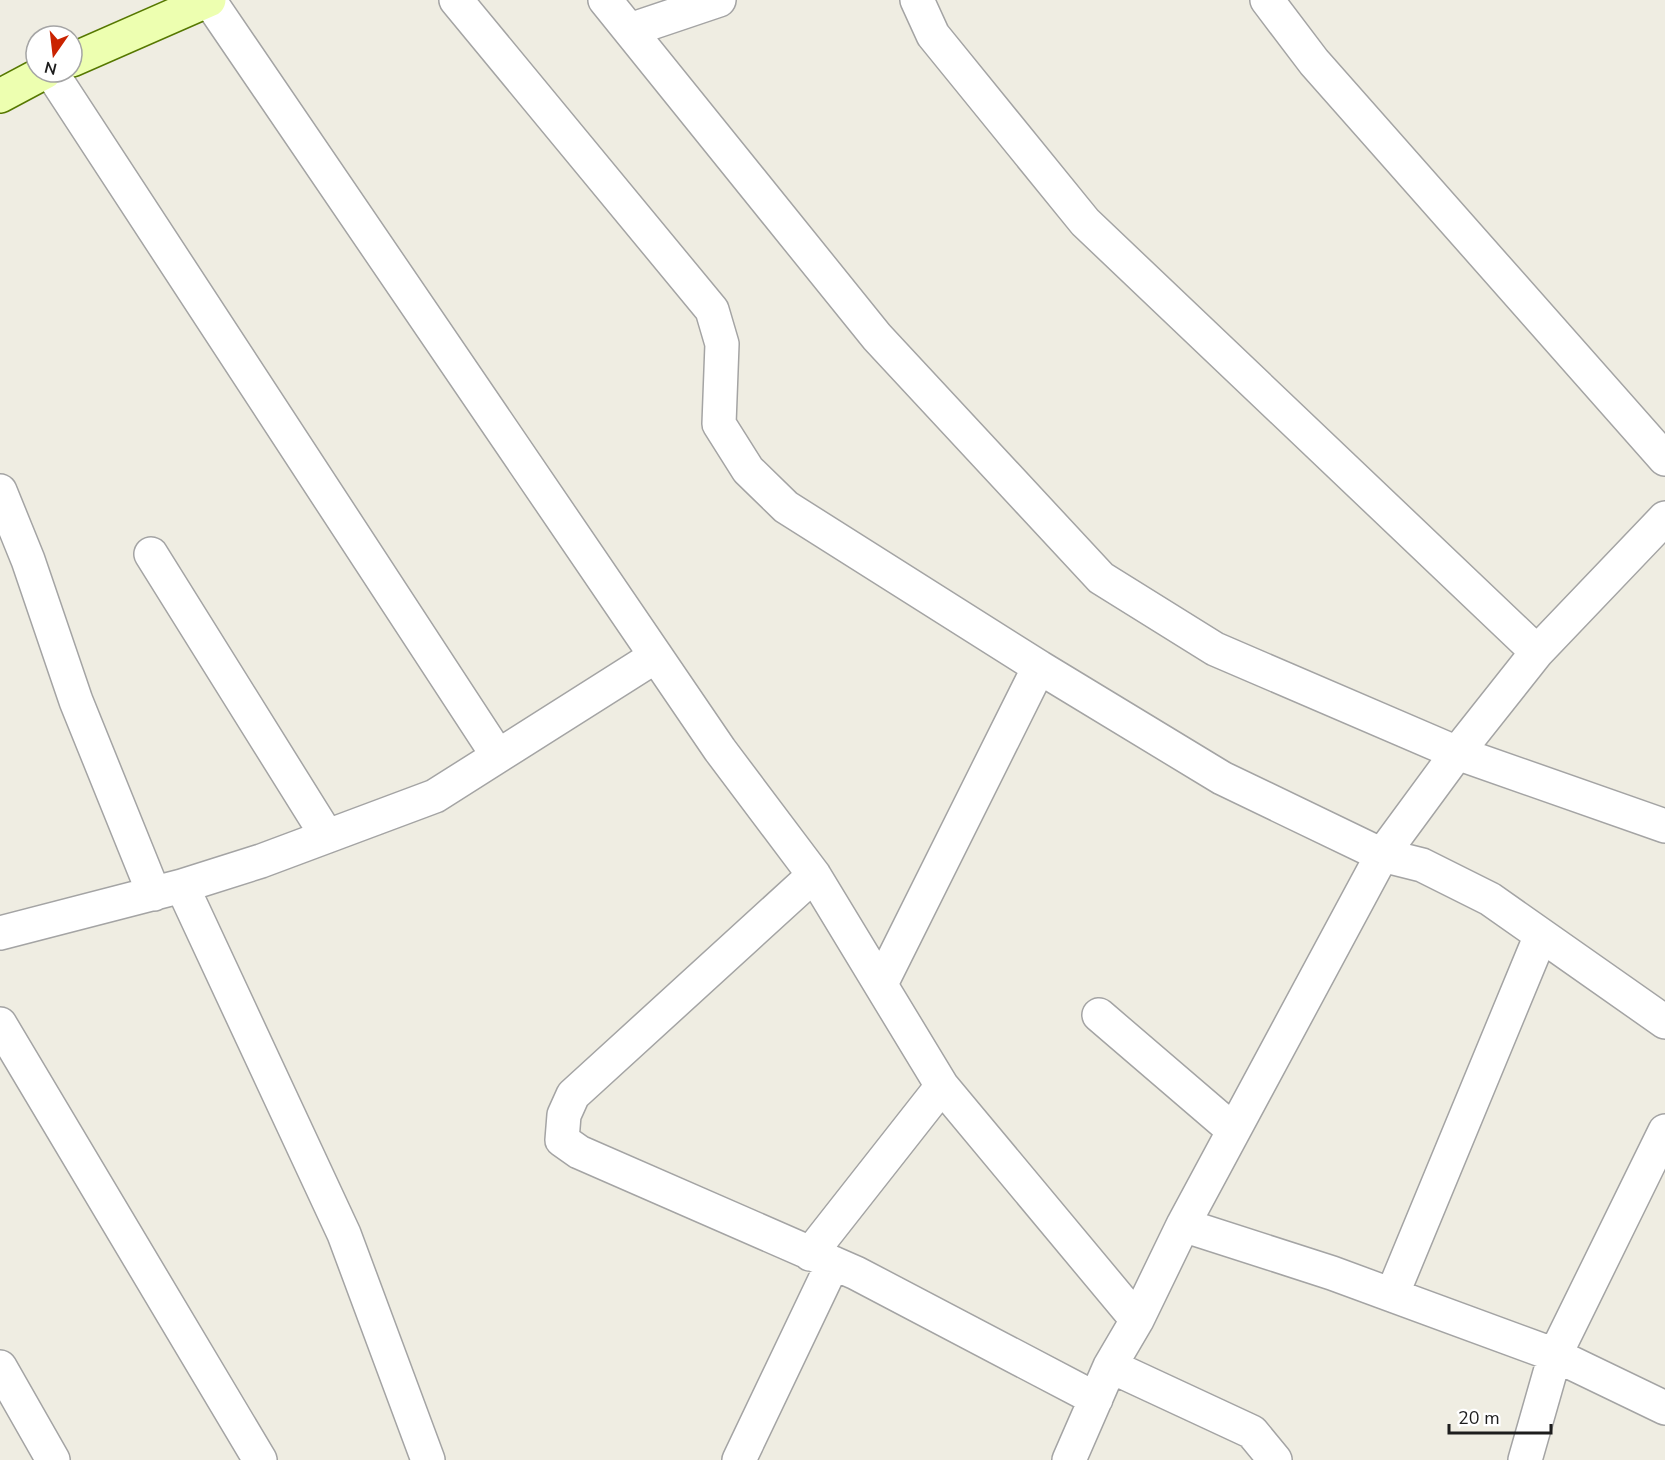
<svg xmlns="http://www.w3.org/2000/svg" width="1665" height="1460" font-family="'Nunito Sans',sans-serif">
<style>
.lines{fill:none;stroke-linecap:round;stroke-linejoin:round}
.street-casing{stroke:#a4a4a4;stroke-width:36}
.secondary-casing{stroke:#567800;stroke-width:36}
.street{stroke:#fff;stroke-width:33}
.secondary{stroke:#edffb0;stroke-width:33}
</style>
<rect width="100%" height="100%" fill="#efede2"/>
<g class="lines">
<g class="street-casing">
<path id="street" d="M 209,0 L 720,750 L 814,875 L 942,1086 L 1137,1320
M 456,0 L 712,310 L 722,344 L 719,424 L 748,470 L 786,507 L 1039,667
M 605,0 L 877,337 L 1101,578 L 1215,649 L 1457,753 L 1665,826
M 917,0 L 933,35 L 1085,222 L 1537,652
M 1267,0 L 1314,62 L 1665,459
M 630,30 L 719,0
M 51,72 L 498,756
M 0,491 L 28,560 L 76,701 L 154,894
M 151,554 L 327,836
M 814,875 L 573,1095 L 564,1115 L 562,1140 L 579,1152 L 856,1273 L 1096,1399
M 182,886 L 344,1234 L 428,1460
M 0,933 L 182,886 L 261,861 L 435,796 L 656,656
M 881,984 L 1039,667 L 1222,778 L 1382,855 L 1422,865 L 1490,899 L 1665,1022
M 1099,1015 L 1233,1130
M 0,1024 L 260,1460
M 1183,1225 L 1332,1273 L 1555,1355 L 1665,1408
M 810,1254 L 942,1086
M 1392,1295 L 1541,935
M 1110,1366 L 1252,1432 L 1275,1460
M 0,1367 L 53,1460
M 739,1460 L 833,1263
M 1069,1460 L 1110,1366 L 1137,1320 L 1183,1225 L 1382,855 L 1457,753 L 1537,652 L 1665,518
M 1525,1460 L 1555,1355 L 1665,1131"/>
</g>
<g class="secondary-casing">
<path id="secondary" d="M 72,60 L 209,0
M 0,96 L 45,72"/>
</g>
<use href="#street" class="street"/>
<use href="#secondary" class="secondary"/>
</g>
<g transform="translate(54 54) rotate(194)"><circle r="28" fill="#ffffff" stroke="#a5a5a5" stroke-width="1.5"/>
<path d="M0-4.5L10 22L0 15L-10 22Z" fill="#ca2300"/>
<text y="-9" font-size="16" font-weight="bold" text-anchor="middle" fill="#1d1d1d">N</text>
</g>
<path d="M1449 1424v9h102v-9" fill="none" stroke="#1d1d1d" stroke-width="3"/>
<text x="1458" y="1424" font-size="18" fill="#1d1d1d" stroke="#ffffff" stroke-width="4.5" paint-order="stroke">20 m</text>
</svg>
